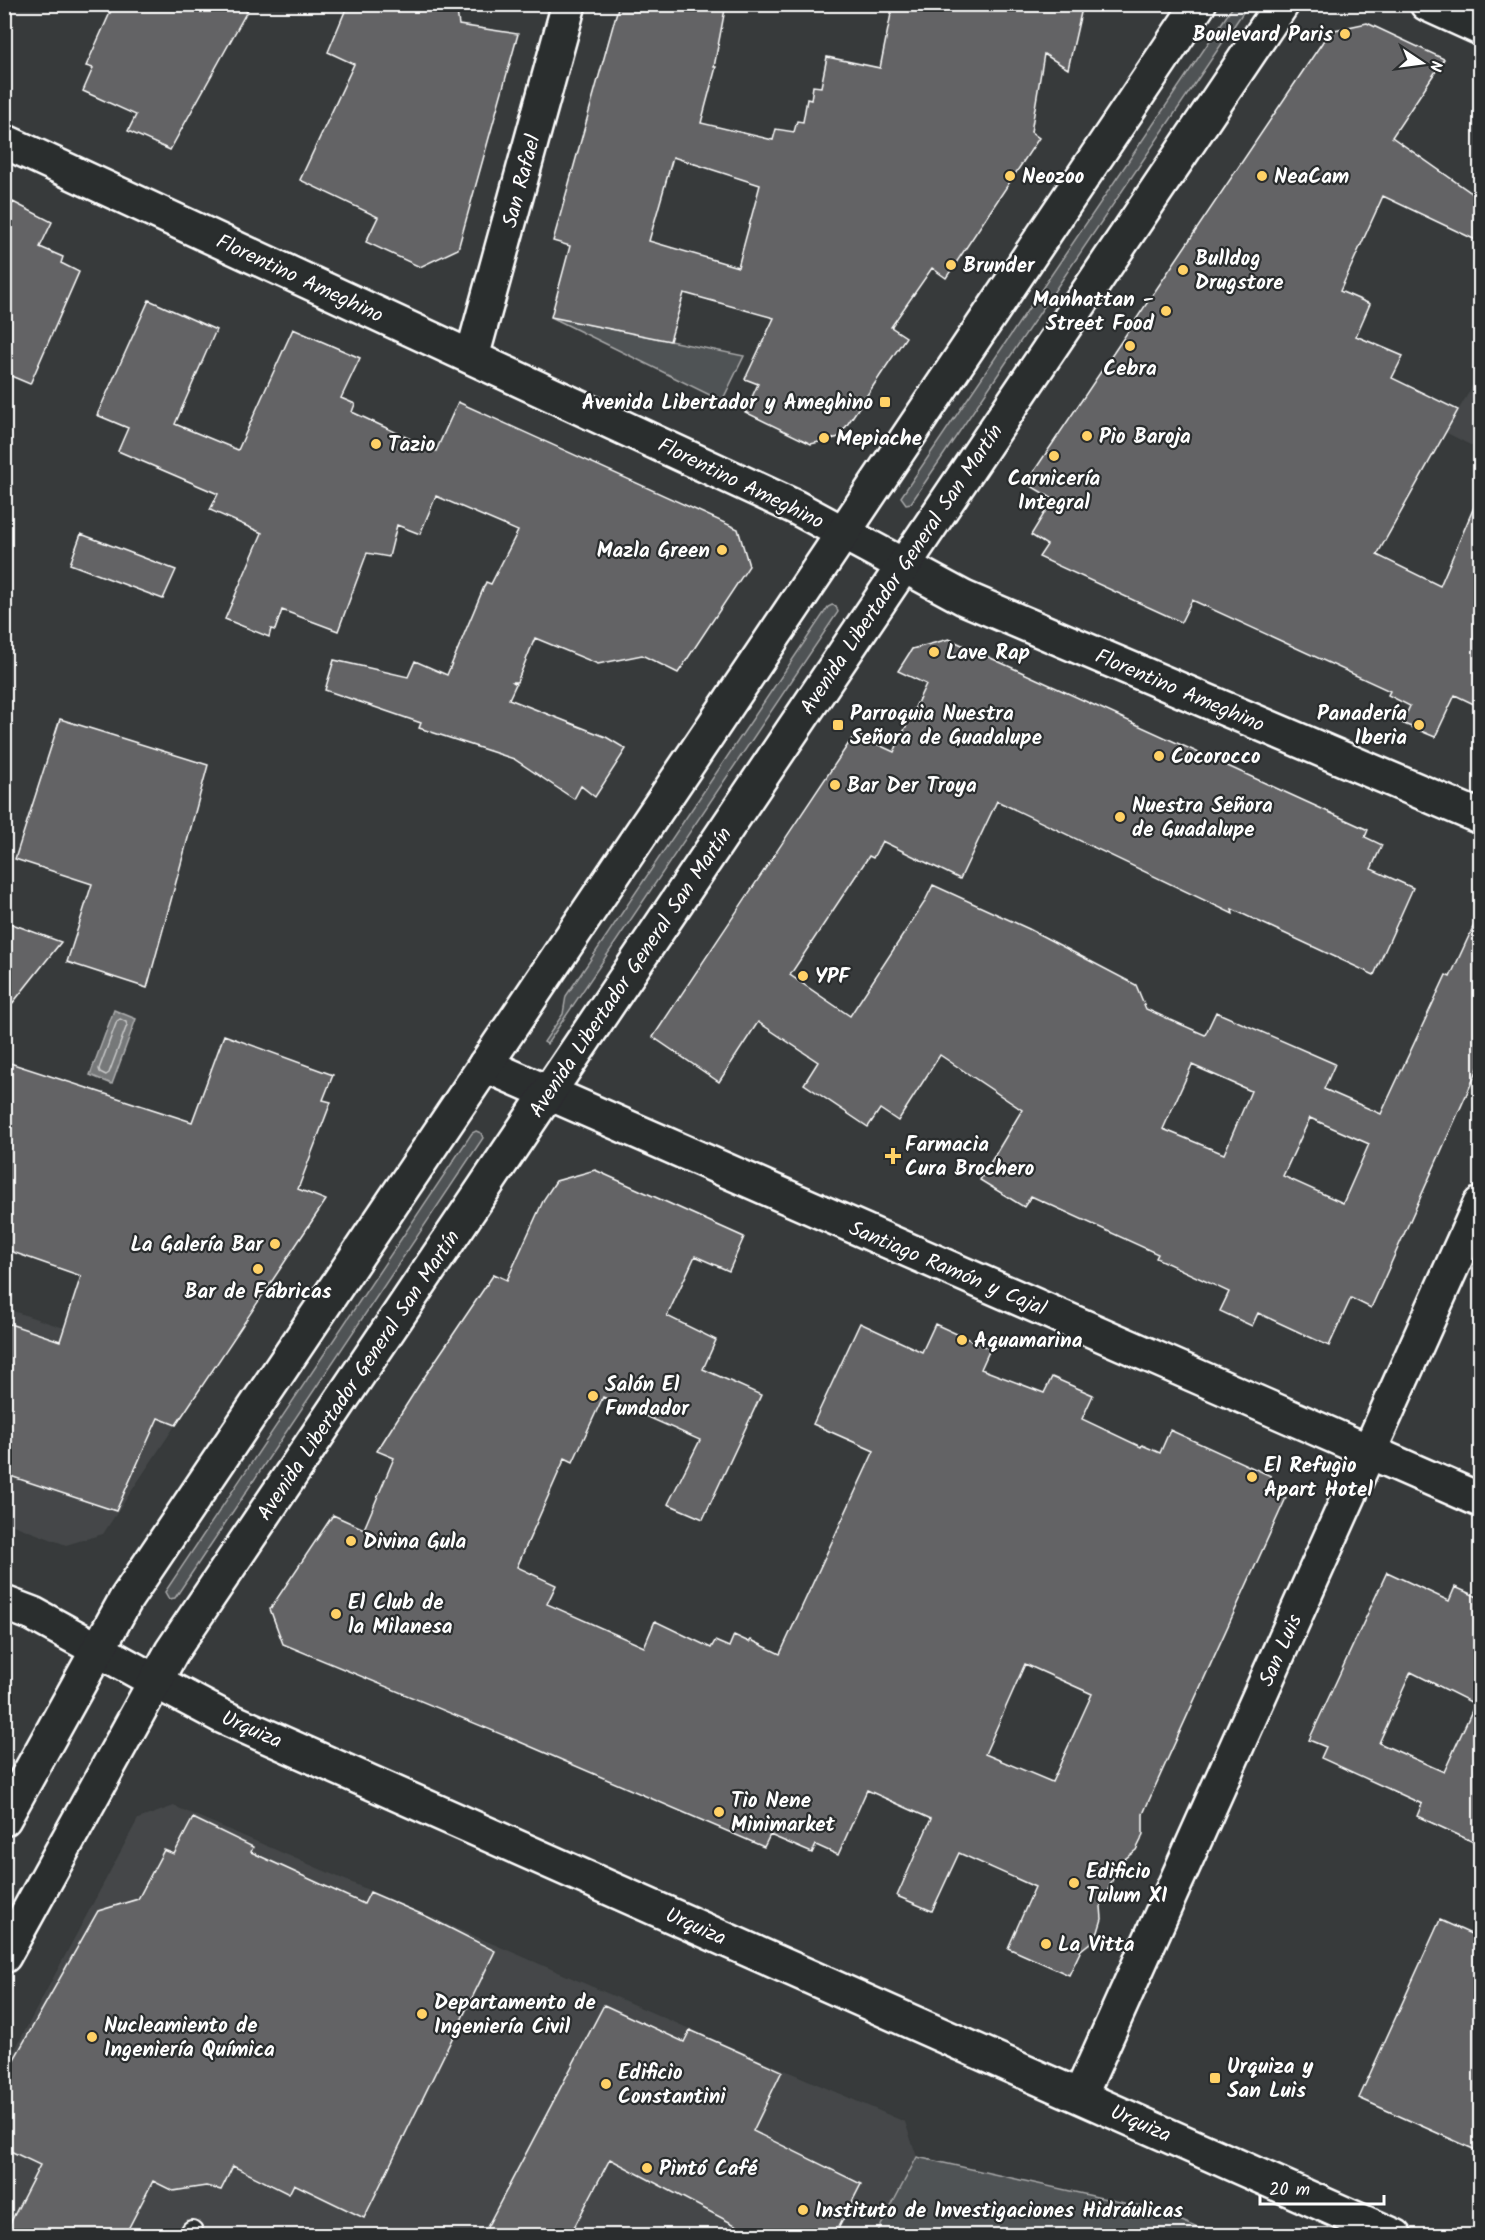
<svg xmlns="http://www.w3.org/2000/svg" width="1485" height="2240" font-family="Kalam,sans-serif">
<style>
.built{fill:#444748}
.green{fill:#505354;stroke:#a8a9aa;stroke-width:1.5}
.water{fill:#767879;stroke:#adaeaf;stroke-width:1.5}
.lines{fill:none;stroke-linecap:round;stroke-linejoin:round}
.shore{stroke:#c8c9c9;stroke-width:1.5}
.building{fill:#636465;stroke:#fff;stroke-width:1.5;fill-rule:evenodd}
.service-casing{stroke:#fff;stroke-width:24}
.minor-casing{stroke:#fff;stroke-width:38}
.tertiary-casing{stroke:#fff;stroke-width:38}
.primary-casing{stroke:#fff;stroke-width:38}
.service{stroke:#2a2d2e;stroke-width:20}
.minor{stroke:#2a2d2e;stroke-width:33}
.tertiary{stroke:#2a2d2e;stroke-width:33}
.primary{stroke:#2a2d2e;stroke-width:33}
.poi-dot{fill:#ffd166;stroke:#2a2d2e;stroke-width:2}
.labels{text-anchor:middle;stroke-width:4.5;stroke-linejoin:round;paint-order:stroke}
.poi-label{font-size:21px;font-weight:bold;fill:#fff;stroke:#2a2d2e;text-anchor:start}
.street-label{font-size:21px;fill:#fff;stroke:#2a2d2e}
</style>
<rect width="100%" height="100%" fill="#373a3b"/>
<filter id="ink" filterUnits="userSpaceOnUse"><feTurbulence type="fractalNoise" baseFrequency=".0167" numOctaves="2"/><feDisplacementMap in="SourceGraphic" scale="12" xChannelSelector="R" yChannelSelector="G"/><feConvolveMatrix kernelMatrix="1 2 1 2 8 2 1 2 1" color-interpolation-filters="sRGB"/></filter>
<g filter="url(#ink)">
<path class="built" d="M 1477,379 L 1480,380 L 1480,450 L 1445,432 Z
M 4,1308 L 208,1376 L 103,1534 L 66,1545 L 5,1522 Z
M 174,1806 L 905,2122 L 917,2157 L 876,2235 L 5,2236 L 5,2068 L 138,1819 Z"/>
<path class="green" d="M 1234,5 L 1248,5 L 911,503 L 906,504 L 901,497 Z
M 551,317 L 744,356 L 722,401 Z
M 832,605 L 836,606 L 838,612 L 547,1044 L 544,1042 L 563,1014 L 566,996 L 828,607 Z
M 476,1131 L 481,1133 L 483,1138 L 175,1598 L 169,1599 L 165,1592 L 472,1133 Z
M 917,2157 L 1156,2210 L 1215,2235 L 876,2235 Z"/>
<path class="water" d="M 114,1010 L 136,1019 L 112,1084 L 90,1075 Z"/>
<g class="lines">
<path class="shore" d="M 120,1019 L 126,1022 L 127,1025 L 109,1073 L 106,1075 L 100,1072 L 99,1069 L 117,1021 Z"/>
</g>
<path class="building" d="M 114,4 L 251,4 L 170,150 L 128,131 L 136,115 L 83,91 L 93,68 L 86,66 Z
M 348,4 L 456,4 L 459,25 L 518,34 L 458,249 L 420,267 L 366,242 L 378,217 L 300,180 L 354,64 L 328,52 Z
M 619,4 L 726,4 L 714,67 L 716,67 L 701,123 L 773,140 L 776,129 L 794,132 L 797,121 L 803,122 L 807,99 L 811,100 L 813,86 L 821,87 L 827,57 L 880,68 L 893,4 L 1083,4 L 1068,69 L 1044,54 L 1031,132 L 1039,138 L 946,278 L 932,268 L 891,327 L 906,337 L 839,437 L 811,444 L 745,412 L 758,384 L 745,379 L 774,318 L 684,293 L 670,341 L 551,317 L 570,246 L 553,241 ZM 673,157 L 760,185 L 738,267 L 649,241 Z
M 1367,23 L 1444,59 L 1392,137 L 1480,199 L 1480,242 L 1383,196 L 1340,291 L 1370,304 L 1356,336 L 1403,356 L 1392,378 L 1458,410 L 1377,555 L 1440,586 L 1480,493 L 1480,707 L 1455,695 L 1435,737 L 1402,723 L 1410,706 L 1388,695 L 1390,691 L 1192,600 L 1181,622 L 1039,557 L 1047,545 L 1031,535 L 1053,499 L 1026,483 L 1330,31 Z
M 13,202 L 52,222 L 40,247 L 63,257 L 61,263 L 79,272 L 30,384 L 4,373 L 4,221 Z
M 149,300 L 216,330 L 175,424 L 238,450 L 293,329 L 360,358 L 341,398 L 355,404 L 352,412 L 436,451 L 458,402 L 738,529 L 749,566 L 678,673 L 642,655 L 598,664 L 535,638 L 517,682 L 513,682 L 516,684 L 509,699 L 606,737 L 626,749 L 595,797 L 581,786 L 574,799 L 514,759 L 419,728 L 421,723 L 325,690 L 334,660 L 408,677 L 415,661 L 447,675 L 486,582 L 491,584 L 518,531 L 436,496 L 420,534 L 397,525 L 389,557 L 367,553 L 338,631 L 282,610 L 275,630 L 271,629 L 269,637 L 225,619 L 262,533 L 210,510 L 218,494 L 118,451 L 128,428 L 97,415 Z
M 81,534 L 176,570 L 163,599 L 70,564 Z
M 949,639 L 1368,830 L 1365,837 L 1382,845 L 1371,869 L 1413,888 L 1374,975 L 1232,909 L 1233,914 L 997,801 L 960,879 L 882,841 L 873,858 L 869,856 L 790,975 L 850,1016 L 924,903 L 933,885 L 1029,929 L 1136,985 L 1146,1009 L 1205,1035 L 1216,1012 L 1335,1064 L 1324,1089 L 1381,1114 L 1446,975 L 1450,977 L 1480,912 L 1480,1064 L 1371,1308 L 1351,1298 L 1329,1346 L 1258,1313 L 1252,1326 L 1220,1311 L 1229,1292 L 1156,1258 L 1158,1254 L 1031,1196 L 1024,1207 L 980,1180 L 1022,1110 L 940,1055 L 898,1121 L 880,1109 L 868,1127 L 804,1084 L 818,1062 L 758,1022 L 719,1082 L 653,1037 L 855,734 L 894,752 L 926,684 L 898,671 L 912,649 ZM 1192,1065 L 1251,1091 L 1224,1154 L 1163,1129 ZM 1310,1118 L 1369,1144 L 1343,1203 L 1283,1176 Z
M 60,719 L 208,765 L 147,988 L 67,962 L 92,884 L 15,859 Z
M 4,921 L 61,942 L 4,1014 Z
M 224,1035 L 333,1075 L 323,1100 L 331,1102 L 298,1189 L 326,1200 L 176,1425 L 158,1418 L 116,1511 L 4,1474 L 4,1322 L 60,1341 L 81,1276 L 4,1249 L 4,1061 L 192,1122 Z
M 595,1170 L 744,1237 L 729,1271 L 695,1256 L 667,1316 L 716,1340 L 703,1369 L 761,1395 L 703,1519 L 668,1504 L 700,1440 L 603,1397 L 573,1462 L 565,1458 L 517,1567 L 556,1585 L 547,1604 L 644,1647 L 655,1621 L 711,1648 L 715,1641 L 729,1647 L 734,1635 L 749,1642 L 751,1640 L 780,1654 L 874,1451 L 813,1424 L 860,1323 L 922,1352 L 935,1324 L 990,1349 L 981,1369 L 1044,1393 L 1052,1377 L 1093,1395 L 1082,1419 L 1141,1447 L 1142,1445 L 1160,1453 L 1170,1430 L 1271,1476 L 1265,1489 L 1286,1498 L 1154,1789 L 1143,1814 L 1143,1834 L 1141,1840 L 1136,1850 L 1120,1863 L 1101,1906 L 1102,1919 L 1098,1932 L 1091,1942 L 1081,1950 L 1069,1975 L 1008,1948 L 1035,1887 L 959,1853 L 932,1911 L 897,1896 L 931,1819 L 867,1790 L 838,1855 L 816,1845 L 812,1853 L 770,1835 L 764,1847 L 520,1742 L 283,1644 L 270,1609 L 333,1515 L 364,1529 L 394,1458 L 377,1451 L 419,1385 L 494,1274 L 507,1280 L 544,1199 L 556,1181 ZM 1025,1664 L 1092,1694 L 1052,1782 L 985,1754 Z
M 1387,1572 L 1449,1601 L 1455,1587 L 1480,1598 L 1480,1845 L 1417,1816 L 1422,1804 L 1321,1758 L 1326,1747 L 1309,1740 ZM 1411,1672 L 1475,1704 L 1444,1772 L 1379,1743 Z
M 193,1818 L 253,1847 L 251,1852 L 364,1904 L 370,1892 L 428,1917 L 495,1951 L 364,2218 L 294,2184 L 289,2194 L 233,2166 L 221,2190 L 206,2186 L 173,2191 L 153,2181 L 125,2235 L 4,2235 L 40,2165 L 4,2148 L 4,2077 L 98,1911 L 138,1899 L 164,1850 L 174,1854 Z
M 1440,1920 L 1480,1938 L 1480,2152 L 1359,2098 Z
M 604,2005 L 684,2042 L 690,2030 L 782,2071 L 753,2131 L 861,2184 L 835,2235 L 754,2235 L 610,2159 L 570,2235 L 483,2235 Z"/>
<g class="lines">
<g class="service-casing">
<path id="service" d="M 189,2236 L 192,2231"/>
</g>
<g class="minor-casing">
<path id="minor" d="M 1427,4 L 1480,28
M 4,141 L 795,507 L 964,598 L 1480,817
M 472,357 L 569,4
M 485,1065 L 1480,1500
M 155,1681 L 221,1716 L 1395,2236
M 1080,2096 L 1480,1204"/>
</g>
<g class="tertiary-casing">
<path id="tertiary" d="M 4,1603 L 33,1614 L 155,1681"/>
</g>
<g class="primary-casing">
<path id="primary" d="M 4,1819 L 126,1599 L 1199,4
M 4,1956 L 172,1651 L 1282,4"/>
</g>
<use href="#service" class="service"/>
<use href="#minor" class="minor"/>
<use href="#tertiary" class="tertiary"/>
<use href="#primary" class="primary"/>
</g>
</g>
<g class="poi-dot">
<circle cx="1345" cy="34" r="6"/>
<circle cx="1010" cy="176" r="6"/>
<circle cx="1262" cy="176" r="6"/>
<circle cx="951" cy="265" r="6"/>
<circle cx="1183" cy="270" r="6"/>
<circle cx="1166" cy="311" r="6"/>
<circle cx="1130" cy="346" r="6"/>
<rect x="879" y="396" width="12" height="12" rx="3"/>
<circle cx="1087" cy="436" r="6"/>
<circle cx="824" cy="438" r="6"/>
<circle cx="376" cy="444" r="6"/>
<circle cx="1054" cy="456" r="6"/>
<circle cx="722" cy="550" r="6"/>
<circle cx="934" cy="652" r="6"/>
<rect x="832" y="719" width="12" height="12" rx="3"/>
<circle cx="1419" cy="725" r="6"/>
<circle cx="1159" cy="756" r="6"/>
<circle cx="835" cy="785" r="6"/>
<circle cx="1120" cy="817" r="6"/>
<circle cx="803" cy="976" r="6"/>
<path d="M890 1147h6v6h6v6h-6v6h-6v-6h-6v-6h6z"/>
<circle cx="275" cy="1244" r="6"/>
<circle cx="258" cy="1269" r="6"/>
<circle cx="962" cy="1340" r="6"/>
<circle cx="593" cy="1396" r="6"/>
<circle cx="1252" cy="1477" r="6"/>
<circle cx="351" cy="1541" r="6"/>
<circle cx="336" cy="1614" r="6"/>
<circle cx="719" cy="1812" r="6"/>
<circle cx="1074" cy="1883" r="6"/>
<circle cx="1046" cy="1944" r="6"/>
<circle cx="422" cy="2014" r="6"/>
<circle cx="92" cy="2037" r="6"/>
<rect x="1209" y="2072" width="12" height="12" rx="3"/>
<circle cx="606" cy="2084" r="6"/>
<circle cx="647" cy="2168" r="6"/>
<circle cx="803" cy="2210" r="6"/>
</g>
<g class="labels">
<g class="poi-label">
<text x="1333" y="41" text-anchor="end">Boulevard Paris</text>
<text x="1022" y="183">Neozoo</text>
<text x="1274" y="183">NeaCam</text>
<text x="1195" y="265">Bulldog<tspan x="1195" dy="24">Drugstore</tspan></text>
<text x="963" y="272">Brunder</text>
<text x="1154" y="306" text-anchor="end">Manhattan -<tspan x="1154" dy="24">Street Food</tspan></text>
<text x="1130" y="375" text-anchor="middle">Cebra</text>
<text x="873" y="409" text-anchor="end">Avenida Libertador y Ameghino</text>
<text x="1099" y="443">Pio Baroja</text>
<text x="836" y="445">Mepiache</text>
<text x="388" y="451">Tazio</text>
<text x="1054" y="485" text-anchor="middle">Carnicería<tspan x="1054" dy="24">Integral</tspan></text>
<text x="710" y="557" text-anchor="end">Mazla Green</text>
<text x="946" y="659">Lave Rap</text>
<text x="850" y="720">Parroquia Nuestra<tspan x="850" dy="24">Señora de Guadalupe</tspan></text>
<text x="1407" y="720" text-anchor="end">Panadería<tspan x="1407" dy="24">Iberia</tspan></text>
<text x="1171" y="763">Cocorocco</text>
<text x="847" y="792">Bar Der Troya</text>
<text x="1132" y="812">Nuestra Señora<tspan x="1132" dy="24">de Guadalupe</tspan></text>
<text x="815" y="983">YPF</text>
<text x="905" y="1151">Farmacia<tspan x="905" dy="24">Cura Brochero</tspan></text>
<text x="263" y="1251" text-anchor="end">La Galería Bar</text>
<text x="258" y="1298" text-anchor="middle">Bar de Fábricas</text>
<text x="974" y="1347">Aquamarina</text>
<text x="605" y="1391">Salón El<tspan x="605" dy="24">Fundador</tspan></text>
<text x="1264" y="1472">El Refugio<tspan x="1264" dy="24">Apart Hotel</tspan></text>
<text x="363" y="1548">Divina Gula</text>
<text x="348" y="1609">El Club de<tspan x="348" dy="24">la Milanesa</tspan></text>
<text x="731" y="1807">Tio Nene<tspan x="731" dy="24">Minimarket</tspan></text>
<text x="1086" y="1878">Edificio<tspan x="1086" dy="24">Tulum XI</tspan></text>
<text x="1058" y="1951">La Vitta</text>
<text x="434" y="2009">Departamento de<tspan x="434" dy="24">Ingeniería Civil</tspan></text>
<text x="104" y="2032">Nucleamiento de<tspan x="104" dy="24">Ingeniería Química</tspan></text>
<text x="1227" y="2073">Urquiza y<tspan x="1227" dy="24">San Luis</tspan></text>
<text x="618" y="2079">Edificio<tspan x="618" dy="24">Constantini</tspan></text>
<text x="659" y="2175">Pintó Café</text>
<text x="815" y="2217">Instituto de Investigaciones Hidráulicas</text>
</g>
<g class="street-label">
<text transform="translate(521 181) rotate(-75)" y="7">San Rafael</text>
<text transform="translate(300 278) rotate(25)" y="7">Florentino Ameghino</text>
<text transform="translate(741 483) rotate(26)" y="7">Florentino Ameghino</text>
<text transform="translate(901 569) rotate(-56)" y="7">Avenida Libertador General San Martín</text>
<text transform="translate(1180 690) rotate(23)" y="7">Florentino Ameghino</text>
<text transform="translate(630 972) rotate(-56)" y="7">Avenida Libertador General San Martín</text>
<text transform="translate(948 1268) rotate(23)" y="7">Santiago Ramón y Cajal</text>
<text transform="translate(358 1375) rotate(-56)" y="7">Avenida Libertador General San Martín</text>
<text transform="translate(1280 1650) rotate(-66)" y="7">San Luis</text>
<text transform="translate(252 1729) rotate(24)" y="7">Urquiza</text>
<text transform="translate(696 1926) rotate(24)" y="7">Urquiza</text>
<text transform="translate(1141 2123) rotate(24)" y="7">Urquiza</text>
</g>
</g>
<rect width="1485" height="2240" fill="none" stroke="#2a2d2e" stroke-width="24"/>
<rect x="12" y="12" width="1461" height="2216" fill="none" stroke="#fff" stroke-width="2" filter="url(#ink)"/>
<g transform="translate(1422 63) rotate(103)" stroke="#2a2d2e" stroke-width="4.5" paint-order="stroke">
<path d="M0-4.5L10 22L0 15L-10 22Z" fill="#ffffff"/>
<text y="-9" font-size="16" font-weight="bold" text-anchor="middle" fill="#ffffff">N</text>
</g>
<path d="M1260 2195v9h124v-9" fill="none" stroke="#ffffff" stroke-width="3"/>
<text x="1269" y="2195" font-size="18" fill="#ffffff" stroke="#2a2d2e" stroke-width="4.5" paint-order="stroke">20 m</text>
</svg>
